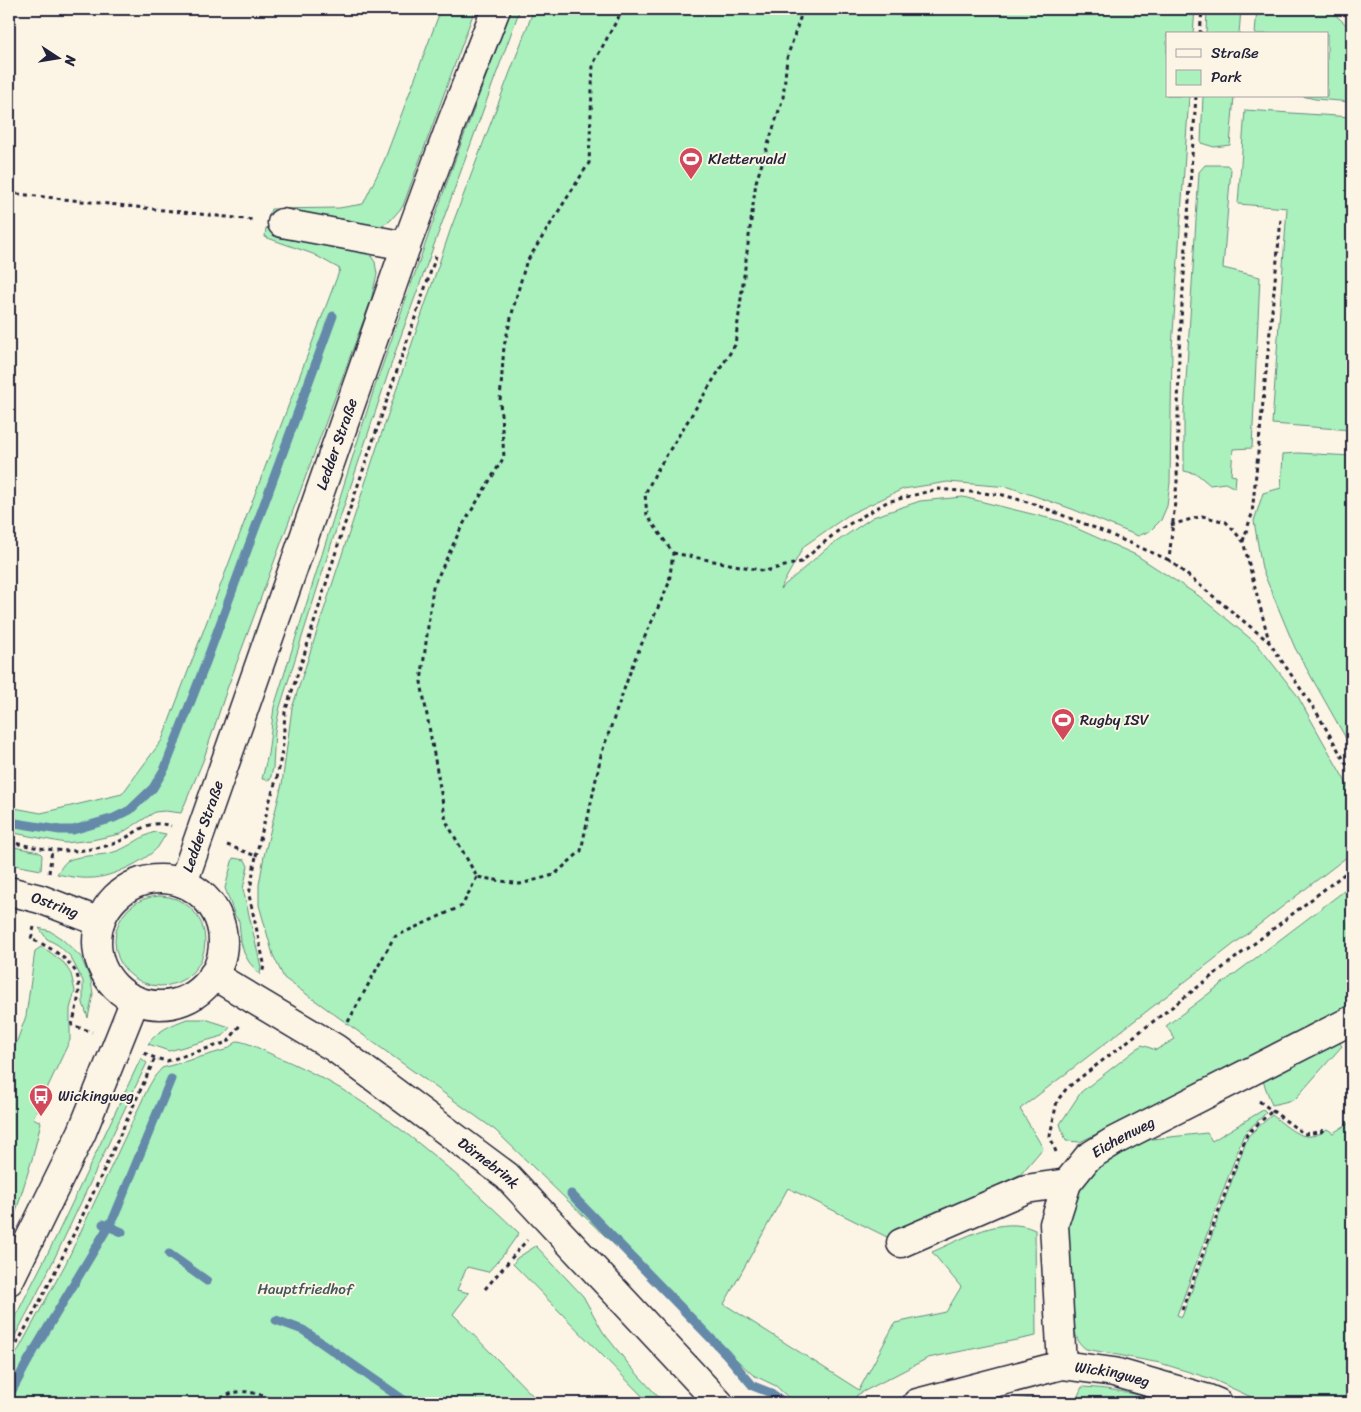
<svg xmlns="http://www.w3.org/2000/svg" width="1361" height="1412" font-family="Sriracha,sans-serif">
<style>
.green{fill:#aaf1be;stroke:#668a7c}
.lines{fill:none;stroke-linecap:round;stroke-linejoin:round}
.stream{stroke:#6589a9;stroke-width:9}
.minor-casing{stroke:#22223b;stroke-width:31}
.major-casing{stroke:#22223b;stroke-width:31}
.path{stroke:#22223b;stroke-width:3;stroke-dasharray:4 4;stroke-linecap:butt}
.minor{stroke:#fcf5e5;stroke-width:28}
.major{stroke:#fcf5e5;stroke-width:28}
.labels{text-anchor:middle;stroke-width:4;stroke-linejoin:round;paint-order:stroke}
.poi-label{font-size:15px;fill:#22223b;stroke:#fcf5e5;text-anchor:start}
.street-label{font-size:15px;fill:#22223b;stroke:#fcf5e5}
.park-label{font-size:15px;fill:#44565c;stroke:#fcf5e5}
</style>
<rect width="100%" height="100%" fill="#fcf5e5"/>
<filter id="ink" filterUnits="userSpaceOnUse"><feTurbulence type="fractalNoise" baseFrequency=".02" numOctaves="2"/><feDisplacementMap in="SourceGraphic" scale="10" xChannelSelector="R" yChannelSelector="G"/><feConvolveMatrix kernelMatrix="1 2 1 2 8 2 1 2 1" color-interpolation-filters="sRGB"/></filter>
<g filter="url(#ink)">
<path class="green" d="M 441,9 L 475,9 L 403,206 L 390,221 L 377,228 L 269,216 L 271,209 L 339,208 L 363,204 L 384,161 Z
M 511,9 L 520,9 L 399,341 L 331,545 L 280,707 L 275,731 L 273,768 L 270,780 L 262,779 L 268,754 L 274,707 L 374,389 L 455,160 Z
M 534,9 L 1195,9 L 1193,34 L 1167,34 L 1167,96 L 1189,96 L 1172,348 L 1170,483 L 1167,506 L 1161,520 L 1150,531 L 1138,536 L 1072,509 L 1009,487 L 948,482 L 903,489 L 850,514 L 804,546 L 780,589 L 826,549 L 873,517 L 920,501 L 963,497 L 1060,521 L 1136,555 L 1199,596 L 1257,644 L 1297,695 L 1352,793 L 1352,853 L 1020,1109 L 1043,1148 L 1021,1174 L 906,1231 L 887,1237 L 788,1188 L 724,1304 L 859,1390 L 895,1323 L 946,1312 L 961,1287 L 932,1252 C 963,1239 1002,1214 1035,1230 L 1036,1336 L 928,1358 L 857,1395 L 850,1403 L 794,1403 L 776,1386 L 753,1375 L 570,1203 L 495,1130 L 284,978 L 273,955 L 259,905 L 259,885 L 264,856 L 282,784 L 292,708 L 376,450 L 451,228 Z
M 1207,9 L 1241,9 L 1239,34 L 1206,34 Z
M 1257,9 L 1329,9 L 1352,30 L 1352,102 L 1315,99 L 1302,96 L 1327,96 L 1327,34 L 1255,34 Z
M 1203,96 L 1234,96 L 1230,145 L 1214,147 L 1201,143 Z
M 1245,110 L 1352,117 L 1352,430 L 1272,424 L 1287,208 L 1238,204 Z
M 1205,165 L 1227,165 L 1231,169 L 1223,268 L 1260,277 L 1252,448 L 1233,449 L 1231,475 L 1236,476 L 1235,488 L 1225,483 L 1210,485 L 1197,474 L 1184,471 L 1184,413 L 1199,172 Z
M 266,228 L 341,240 L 365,247 L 375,262 L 377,274 L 371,300 L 227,689 L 203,761 L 181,813 L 165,811 L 155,812 L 120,834 L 92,840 L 65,843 L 9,832 L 9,807 L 41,813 L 122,794 L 162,740 L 340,269 L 313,254 L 265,237 Z
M 1298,453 L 1352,456 L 1352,749 L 1295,648 L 1262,569 L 1254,521 L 1263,493 L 1281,488 L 1283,454 Z
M 155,832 L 166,834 C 163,838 161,843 158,847 C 146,861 110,878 92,878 C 80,879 68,876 57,874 C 60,870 63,864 67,861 C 80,854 102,857 117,851 C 131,846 141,836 155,832 Z
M 9,846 L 39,852 L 42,855 L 41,870 L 9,864 Z
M 233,858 L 245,860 L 248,866 L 243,889 L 261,967 L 260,975 L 249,962 L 244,953 L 241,942 L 239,921 L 235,916 L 225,888 Z
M 1352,885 L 1352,1009 L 1080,1142 L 1066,1141 L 1060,1124 L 1081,1092 L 1142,1045 L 1156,1050 L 1175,1039 L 1166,1026 Z
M115 941a45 45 0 1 1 90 0a45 45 0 1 1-90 0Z
M 39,928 L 50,931 L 62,939 L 81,957 L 91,981 L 93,994 L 88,1018 L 83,1003 L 83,981 L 70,956 L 58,945 L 47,939 Z
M 41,947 L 50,952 L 64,963 L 71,974 L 75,991 L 70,1009 L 70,1040 L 33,1118 L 41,1122 L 33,1156 L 15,1215 L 9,1227 L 9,1063 L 26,1016 L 35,951 Z
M 187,1019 L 205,1019 L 230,1027 L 223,1036 L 169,1051 L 148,1044 C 158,1030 171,1025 187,1019 Z
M 1335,1037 L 1342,1046 L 1296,1098 L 1293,1100 L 1272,1105 L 1260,1073 Z
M 238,1041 C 250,1043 262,1050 273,1055 C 368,1093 446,1163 519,1233 L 504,1254 L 488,1272 L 467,1267 L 457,1290 L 469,1293 L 453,1314 L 540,1403 L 9,1403 L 9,1367 L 66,1263 L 148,1088 L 155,1076 L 162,1068 L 225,1050 Z
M 141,1058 L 147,1063 L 145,1067 C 99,1160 59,1256 9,1347 L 9,1329 L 55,1239 Z
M 1263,1110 L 1266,1113 L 1244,1134 L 1177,1315 L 1182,1317 L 1248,1136 L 1272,1115 C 1290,1129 1305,1146 1327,1129 L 1333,1133 L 1352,1121 L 1352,1403 L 1264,1403 L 1212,1379 L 1160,1363 L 1086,1349 C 1073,1340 1075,1327 1074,1313 L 1069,1309 L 1067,1217 L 1079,1184 L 1109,1157 L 1139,1143 L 1152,1139 L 1207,1133 L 1212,1141 Z
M 536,1246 L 583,1296 L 603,1332 L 630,1366 L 664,1403 L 649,1403 L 513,1264 L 517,1258 Z
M 1082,1387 C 1112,1388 1141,1395 1170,1403 L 1077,1403 L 1076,1400 Z
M 1032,1398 L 1051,1400 L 1053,1403 L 995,1403 Z"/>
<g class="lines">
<path class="stream" d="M 9,822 L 60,830 L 73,830 L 114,818 L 130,810 L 153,788 L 165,768 L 205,665 L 333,316
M 571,1194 L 726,1354 L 753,1386 L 771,1393 L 785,1403
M 103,1224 L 122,1232
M 169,1254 L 207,1281
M 276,1320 L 303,1330 L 408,1403
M 9,1396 L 29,1359 L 114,1217 L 171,1079"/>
<g class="minor-casing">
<g id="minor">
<path d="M 282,223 L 406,246"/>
<path id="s1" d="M 9,891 L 40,899 L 100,922"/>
<path id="s2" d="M 213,975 L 335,1048 L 507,1176 L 719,1403"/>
<path d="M 901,1243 L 1026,1189 L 1067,1183"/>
<path id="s3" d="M 1062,1365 L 1054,1224 L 1067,1183 L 1088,1157 L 1114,1141 L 1352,1020"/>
<path id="s4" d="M 917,1403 L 1062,1365 L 1114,1372 L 1208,1399 L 1218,1403"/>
</g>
</g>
<g class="major-casing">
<g id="major">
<circle cx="160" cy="942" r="63"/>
<path id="s5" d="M 183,883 L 406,246 L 451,124 L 496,9"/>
<path d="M 9,1281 L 82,1132 L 135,1000"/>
</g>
</g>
<path class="path" d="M 623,9 L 593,64 L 589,163 L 526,263 L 516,298 L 504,346 L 500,401 L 504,457 L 461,528 L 433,587 L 421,682 L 446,821 L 477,877 L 520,884 L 554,875 L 581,851 L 601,755 L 634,661 L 669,583 L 673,553 L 647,515 L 645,494 L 656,472 L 735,345 L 756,182 L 783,98 L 787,58 L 803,9
M 1200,34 L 1202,9
M 1196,96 L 1179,350 L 1177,482 L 1169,560 L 1269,642 L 1317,713 L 1352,774
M 9,193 L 254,220
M 1171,525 L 1202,516 L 1226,522 L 1243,541 L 1269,641
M 1243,541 L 1252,514 L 1281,219
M 673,553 L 765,571 L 801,562 L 839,530 L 887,502 L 938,489 L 1003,495 L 1034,504 L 1095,528 L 1169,560
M 9,842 C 34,847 60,853 85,850 C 97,848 111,846 122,840 C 141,830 148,819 171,826
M 227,845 L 256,856 L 249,895 L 264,963 L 263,971
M 256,856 L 269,803 L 278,774 L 283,744 L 285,712 L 306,649 L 342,532 L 436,256
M 49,873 L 52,850
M 34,927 L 31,939 C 47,945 74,961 78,978 C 81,994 76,1010 72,1025 L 92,1032
M 348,1022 L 394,937 L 462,906 L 477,877
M 144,1053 L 155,1058 L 167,1061 L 228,1042 L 240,1025
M 1259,1101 L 1304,1134 L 1321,1132 L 1325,1127
M 1056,1152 L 1050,1136 L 1057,1101 L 1067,1088 L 1352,868
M 485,1289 L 527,1240
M 1182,1310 L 1247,1134 L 1272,1111
M 9,1358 C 64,1261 109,1159 155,1058
M 214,1403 C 239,1385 253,1391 280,1403"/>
<use href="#minor" class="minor"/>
<use href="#major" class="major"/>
</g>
</g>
<defs>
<g id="stadium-pin" transform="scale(1.25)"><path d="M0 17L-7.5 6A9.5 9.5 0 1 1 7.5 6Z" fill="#d1495b" stroke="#fcf5e5"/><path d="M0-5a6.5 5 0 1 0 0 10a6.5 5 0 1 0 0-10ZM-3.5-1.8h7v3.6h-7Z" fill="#fff"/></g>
<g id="bus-pin" transform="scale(1.25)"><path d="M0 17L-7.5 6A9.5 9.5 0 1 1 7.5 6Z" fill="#d1495b" stroke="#fcf5e5"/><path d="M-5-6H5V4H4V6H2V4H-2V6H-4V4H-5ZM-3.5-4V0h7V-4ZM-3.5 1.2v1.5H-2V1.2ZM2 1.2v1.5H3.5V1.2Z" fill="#fff"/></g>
</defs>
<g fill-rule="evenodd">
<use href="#stadium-pin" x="691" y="159"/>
<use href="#stadium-pin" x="1063" y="720"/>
<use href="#bus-pin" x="41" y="1096"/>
</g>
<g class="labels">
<g class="poi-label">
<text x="708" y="164">Kletterwald</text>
<text x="1080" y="725">Rugby ISV</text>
<text x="58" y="1101">Wickingweg</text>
</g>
<g class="street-label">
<text dy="5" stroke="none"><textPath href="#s5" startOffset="465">Ledder Straße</textPath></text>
<text dy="5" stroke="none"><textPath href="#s5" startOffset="60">Ledder Straße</textPath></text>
<text dy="5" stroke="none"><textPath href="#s1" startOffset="48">Ostring</textPath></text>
<text dy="5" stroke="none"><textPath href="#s3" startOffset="258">Eichenweg</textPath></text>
<text dy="5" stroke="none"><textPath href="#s2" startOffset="334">Dörnebrink</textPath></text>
<text dy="5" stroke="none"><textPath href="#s4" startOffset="201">Wickingweg</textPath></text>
</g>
<g class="park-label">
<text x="305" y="1294">Hauptfriedhof</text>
</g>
</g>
<rect width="1361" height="1412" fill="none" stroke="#fcf5e5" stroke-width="30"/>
<rect x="15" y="15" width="1331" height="1382" fill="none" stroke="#22223b" stroke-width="2" filter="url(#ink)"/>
<rect x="1166" y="32" width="162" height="65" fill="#fcf5e5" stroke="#a5a1a1"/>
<rect x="1176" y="49" width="25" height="8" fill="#fcf5e5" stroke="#a5a1a1"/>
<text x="1211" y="58" font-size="15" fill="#22223b">Straße</text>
<rect x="1176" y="70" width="25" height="15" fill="#aaf1be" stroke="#a5a1a1"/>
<text x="1211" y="82" font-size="15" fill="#22223b">Park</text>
<g transform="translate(58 58) rotate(102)" stroke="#fcf5e5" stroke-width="4" paint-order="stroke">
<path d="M0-4L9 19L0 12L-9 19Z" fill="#22223b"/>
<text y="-8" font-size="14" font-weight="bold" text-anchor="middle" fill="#22223b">N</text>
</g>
</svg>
